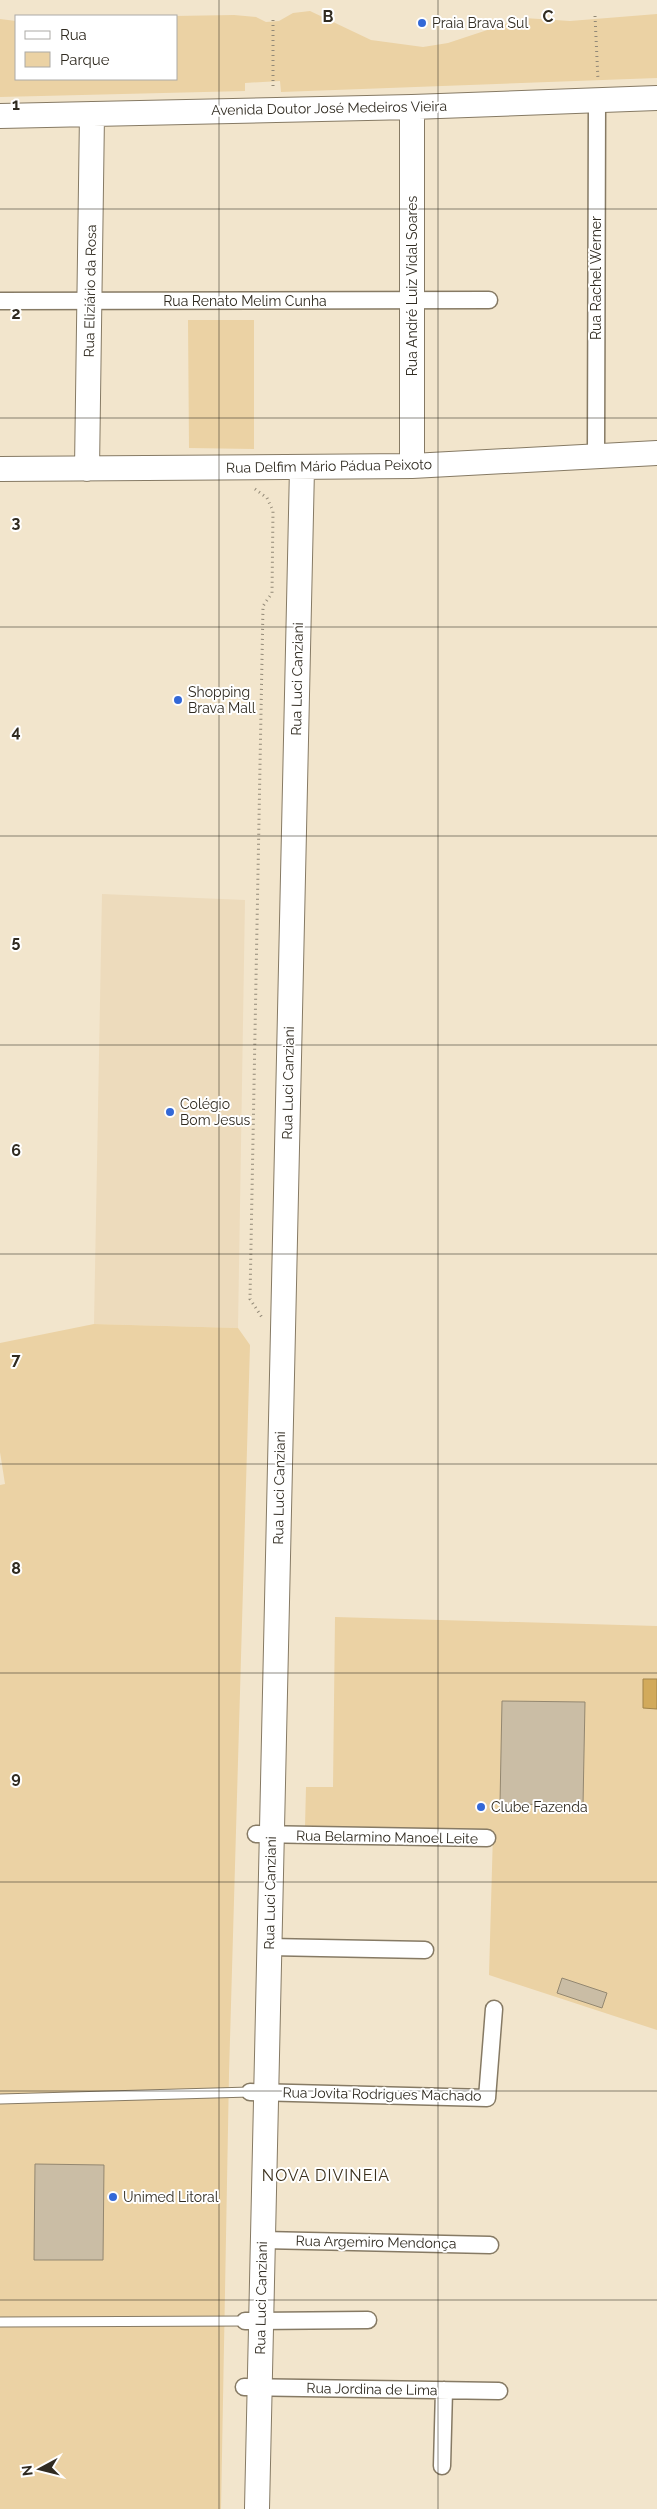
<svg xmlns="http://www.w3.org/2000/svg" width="657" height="2509" font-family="Raleway,sans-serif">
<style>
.built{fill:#eddbbc}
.green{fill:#ebd2a4}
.water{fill:#d2aa5b;stroke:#a1844a}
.building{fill:#cabda5;stroke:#938770}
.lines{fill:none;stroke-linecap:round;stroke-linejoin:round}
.lane-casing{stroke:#867a64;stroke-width:11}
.street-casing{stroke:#867a64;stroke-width:19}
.secondary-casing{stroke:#867a64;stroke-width:26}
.path{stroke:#918876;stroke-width:3;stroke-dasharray:1 4;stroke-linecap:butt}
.lane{stroke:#fff;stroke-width:9}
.street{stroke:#fff;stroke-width:16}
.secondary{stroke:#fff;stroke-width:24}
.grid{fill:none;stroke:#302b21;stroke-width:1;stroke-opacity:0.55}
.poi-dot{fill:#3368d7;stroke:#fff;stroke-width:2}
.labels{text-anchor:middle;stroke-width:4;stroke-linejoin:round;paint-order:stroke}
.poi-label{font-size:14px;fill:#302b21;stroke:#fff;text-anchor:start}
.street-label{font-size:14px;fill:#302b21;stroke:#fff}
.quarter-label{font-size:16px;letter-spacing:1px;fill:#3a2f1b;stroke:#fff}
.grid-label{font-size:16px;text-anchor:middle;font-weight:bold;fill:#302b21;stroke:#fff;stroke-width:4;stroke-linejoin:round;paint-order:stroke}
</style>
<rect width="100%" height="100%" fill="#f2e5cc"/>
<path class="built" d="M 102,894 L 245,900 L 238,1328 L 94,1324 Z"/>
<path class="green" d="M 310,11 L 371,40 L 423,47 L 448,43 L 524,18 L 570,21 L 657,14 L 657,78 L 281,92 L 280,81 L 245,83 L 245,91 L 0,97 L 0,19 L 16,21 L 16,79 L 176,79 L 176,16 L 174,16 L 234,15 L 256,17 L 266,22 L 279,21 L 293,13 Z
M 188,320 L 254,320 L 254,449 L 189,448 Z
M 94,1324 L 238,1328 L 250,1345 L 229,2074 L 221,2509 L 0,2509 L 0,1485 L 5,1484 L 0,1452 L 0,1343 Z
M 335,1617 L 657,1626 L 657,2030 L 489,1975 L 493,1833 L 305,1827 L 306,1787 L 333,1787 Z"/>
<path class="water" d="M 643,1679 L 657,1679 L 657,1709 L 643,1708 Z"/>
<path class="building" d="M 502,1701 L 585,1702 L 583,1805 L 500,1804 Z
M 562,1978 L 607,1993 L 602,2008 L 557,1993 Z
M 35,2164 L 104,2165 L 103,2260 L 34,2260 Z"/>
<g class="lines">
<g class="lane-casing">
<path id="lane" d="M 0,2099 L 250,2092
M 0,2322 L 245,2321"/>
</g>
<g class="street-casing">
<path id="street" d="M 0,301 L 489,300
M 596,456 L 597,101
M 256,1834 L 487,1838
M 269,1947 L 425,1950
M 250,2092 L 487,2098 L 494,2009
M 263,2240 L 490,2245
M 245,2321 L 368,2320
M 244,2387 L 499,2391
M 442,2466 L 444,2390"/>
</g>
<g class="secondary-casing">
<path id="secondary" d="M 412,107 L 412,466
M 0,116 L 412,107 L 657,98
M 0,469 L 412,466 L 657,453
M 87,469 L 92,114
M 257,2509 L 302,468"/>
</g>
<path class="path" d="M 595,16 L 598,80
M 273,20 L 273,90
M 255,489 L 267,498 L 273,511 L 272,593 L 263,606 L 250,1299 L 263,1319"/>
<use href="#lane" class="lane"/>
<use href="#street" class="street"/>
<use href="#secondary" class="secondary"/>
</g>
<path class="grid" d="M 219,0 L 219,2509M 438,0 L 438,2509M 0,209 L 657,209M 0,418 L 657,418M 0,627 L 657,627M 0,836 L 657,836M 0,1045 L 657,1045M 0,1254 L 657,1254M 0,1464 L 657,1464M 0,1673 L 657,1673M 0,1882 L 657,1882M 0,2091 L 657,2091M 0,2300 L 657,2300"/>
<g class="poi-dot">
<circle cx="422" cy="23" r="5"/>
<circle cx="178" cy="700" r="5"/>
<circle cx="170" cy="1112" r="5"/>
<circle cx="481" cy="1807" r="5"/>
<circle cx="113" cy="2197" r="5"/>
</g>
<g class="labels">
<g class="poi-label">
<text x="432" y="28">Praia Brava Sul</text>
<text x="188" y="697">Shopping<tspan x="188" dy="16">Brava Mall</tspan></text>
<text x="180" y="1109">Colégio<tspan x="180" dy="16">Bom Jesus</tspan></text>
<text x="491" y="1812">Clube Fazenda</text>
<text x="123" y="2202">Unimed Litoral</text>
</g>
<g class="street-label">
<text transform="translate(329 108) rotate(-1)" y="5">Avenida Doutor José Medeiros Vieira</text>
<text transform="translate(596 278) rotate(-90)" y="5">Rua Rachel Werner</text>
<text transform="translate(412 286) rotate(-90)" y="5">Rua André Luiz Vidal Soares</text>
<text transform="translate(90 291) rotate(-89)" y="5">Rua Eliziário da Rosa</text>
<text x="245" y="306">Rua Renato Melim Cunha</text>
<text transform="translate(329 466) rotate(-1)" y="5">Rua Delfim Mário Pádua Peixoto</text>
<text transform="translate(297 679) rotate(-89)" y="5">Rua Luci Canziani</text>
<text transform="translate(288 1083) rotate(-89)" y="5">Rua Luci Canziani</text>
<text transform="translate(279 1488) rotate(-89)" y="5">Rua Luci Canziani</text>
<text transform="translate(387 1837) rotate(1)" y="5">Rua Belarmino Manoel Leite</text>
<text transform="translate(270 1893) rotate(-89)" y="5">Rua Luci Canziani</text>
<text transform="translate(382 2094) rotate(1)" y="5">Rua Jovita Rodrigues Machado</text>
<text transform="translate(376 2242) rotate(1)" y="5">Rua Argemiro Mendonça</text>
<text transform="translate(261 2298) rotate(-89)" y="5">Rua Luci Canziani</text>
<text transform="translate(372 2389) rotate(1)" y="5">Rua Jordina de Lima</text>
</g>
<g class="quarter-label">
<text x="326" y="2181">NOVA DIVINEIA</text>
</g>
</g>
<g class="grid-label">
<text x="328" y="22">B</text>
<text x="548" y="22">C</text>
<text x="16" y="110">1</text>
<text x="16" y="319">2</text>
<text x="16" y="528">3</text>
<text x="16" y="737">4</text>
<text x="16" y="947">5</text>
<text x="16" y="1156">6</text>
<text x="16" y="1365">7</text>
<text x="16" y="1574">8</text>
<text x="16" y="1783">9</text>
</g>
<rect x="15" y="15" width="162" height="65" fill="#ffffff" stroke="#acaaa6"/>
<rect x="25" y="31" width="25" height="8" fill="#ffffff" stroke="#acaaa6"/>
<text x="60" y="40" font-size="15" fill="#302b21">Rua</text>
<rect x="25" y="52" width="25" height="15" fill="#ebd2a4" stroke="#acaaa6"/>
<text x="60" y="65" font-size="15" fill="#302b21">Parque</text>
<g transform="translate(40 2469) rotate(263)" stroke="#ffffff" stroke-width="4" paint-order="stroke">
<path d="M0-4L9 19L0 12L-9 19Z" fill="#302b21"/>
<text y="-8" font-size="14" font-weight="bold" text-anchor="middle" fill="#302b21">N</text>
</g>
</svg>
